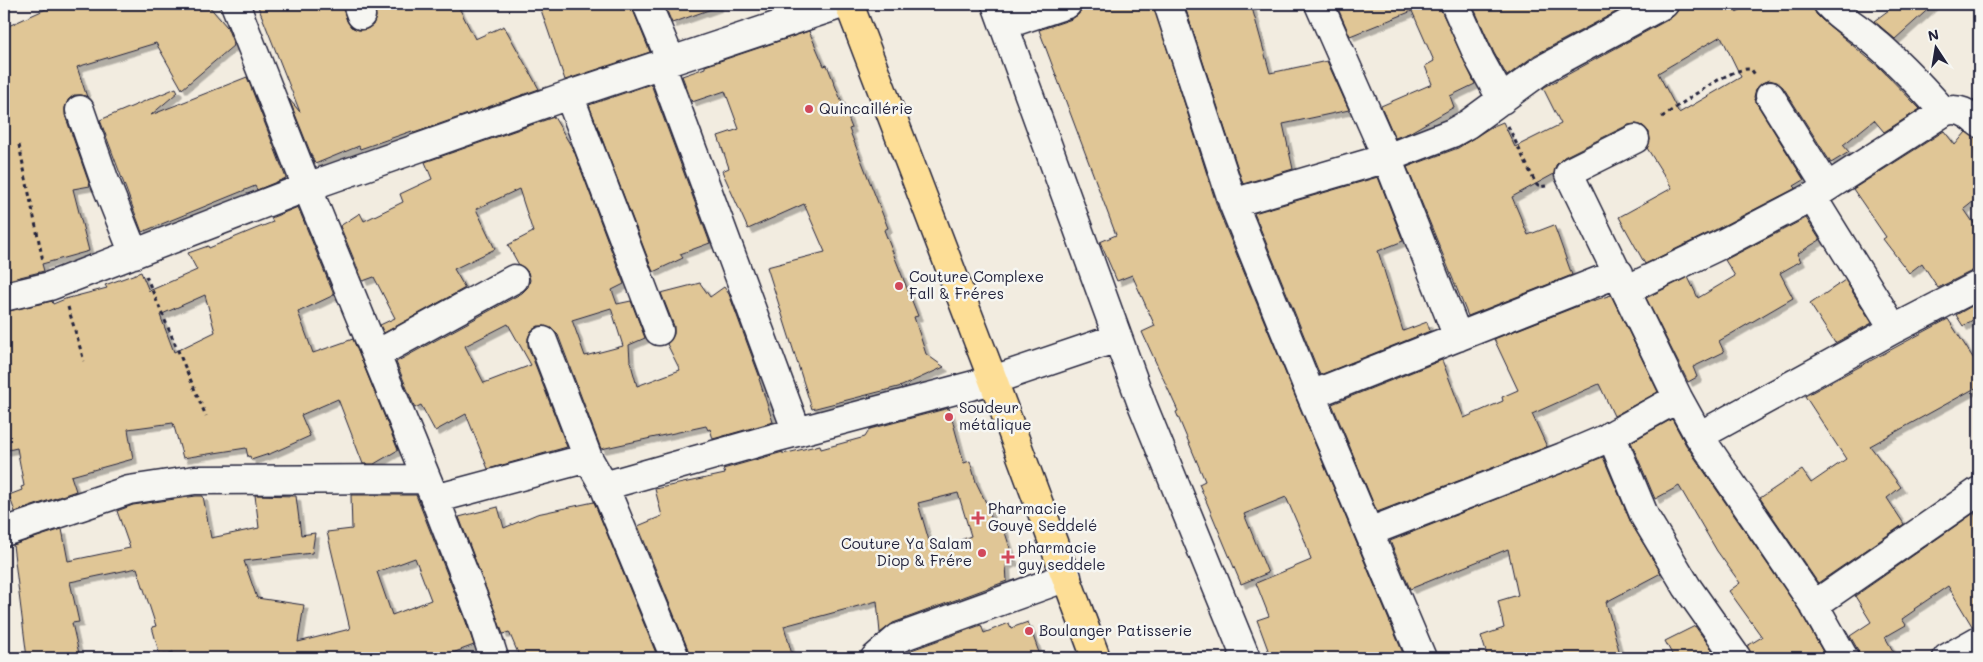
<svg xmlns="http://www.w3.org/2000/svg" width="1983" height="662" font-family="Mali,sans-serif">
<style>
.building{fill:#e0c696;stroke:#22223b;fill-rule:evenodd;filter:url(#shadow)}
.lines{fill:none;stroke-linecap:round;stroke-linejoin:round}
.minor-casing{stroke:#22223b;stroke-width:31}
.highway-casing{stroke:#22223b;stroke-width:31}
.path{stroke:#22223b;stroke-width:3;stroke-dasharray:4 4;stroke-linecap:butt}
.minor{stroke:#f6f6f2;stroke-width:28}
.highway{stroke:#fdde96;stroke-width:28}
.poi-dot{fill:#d1495b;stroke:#f6f6f2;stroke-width:2}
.labels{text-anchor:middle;stroke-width:5;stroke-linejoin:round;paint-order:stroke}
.poi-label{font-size:15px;fill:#22223b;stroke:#f6f6f2;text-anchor:start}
</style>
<defs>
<filter id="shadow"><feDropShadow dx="4.5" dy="4.5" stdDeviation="0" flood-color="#0004"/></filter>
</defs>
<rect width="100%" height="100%" fill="#f2ece0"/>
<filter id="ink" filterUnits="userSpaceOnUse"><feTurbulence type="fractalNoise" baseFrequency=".02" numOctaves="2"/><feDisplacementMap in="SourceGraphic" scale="10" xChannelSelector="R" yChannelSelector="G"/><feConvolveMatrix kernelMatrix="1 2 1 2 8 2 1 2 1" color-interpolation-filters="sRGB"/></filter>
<g filter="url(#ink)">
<path class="building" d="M 57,4 L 207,4 L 227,27 L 234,45 L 182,89 L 156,43 L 77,67 L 87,97 L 82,95 L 74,95 L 68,100 L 65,108 L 65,115 L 90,186 L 73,189 L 89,251 L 42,264 L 44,271 L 4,281 L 4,28 Z
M 257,4 L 342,4 L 347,21 L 351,27 L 359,30 L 367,29 L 373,25 L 376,17 L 374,4 L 457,4 L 475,39 L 504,26 L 539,89 L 414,133 L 412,131 L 360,149 L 359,146 L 315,164 L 289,99 L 300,112 Z
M 539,4 L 632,4 L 633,10 L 650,52 L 565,80 Z
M 664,4 L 717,4 L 717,7 L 672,23 Z
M 1082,4 L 1153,4 L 1218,209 L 1297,401 L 1405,658 L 1271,658 L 1257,620 L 1269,616 L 1256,583 L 1311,560 L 1305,541 L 1286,497 L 1244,514 L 1268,573 L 1241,584 L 1199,484 L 1205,481 L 1176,412 L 1178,411 L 1142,332 L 1155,326 L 1132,275 L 1117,281 L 1100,242 L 1116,235 L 1039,30 L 1072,19 L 1079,14 Z
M 1184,4 L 1251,4 L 1270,73 L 1327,61 L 1349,110 L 1283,124 L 1293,169 L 1243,184 Z
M 1336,4 L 1440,4 L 1441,10 L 1475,84 L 1450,96 L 1454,107 L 1409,133 L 1395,138 L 1381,106 L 1432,84 L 1425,66 L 1434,61 L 1412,11 L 1350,36 Z
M 1472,4 L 1631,4 L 1535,55 L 1507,76 L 1494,53 Z
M 1680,4 L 1732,4 L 1736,12 L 1753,4 L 1813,4 L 1816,14 L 1822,20 L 1879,67 L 1920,109 L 1884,132 L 1874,120 L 1843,145 L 1849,152 L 1831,163 L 1783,87 L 1777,82 L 1769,80 L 1762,83 L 1756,89 L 1754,97 L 1757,104 L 1804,180 L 1794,186 L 1796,188 L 1713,231 L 1645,264 L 1619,217 L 1672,188 L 1647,148 L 1650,140 L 1649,132 L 1643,126 L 1636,124 L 1628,125 L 1564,157 L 1556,165 L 1554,174 L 1512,197 L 1528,235 L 1554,225 L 1572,275 L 1468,316 L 1407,167 L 1458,148 L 1491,127 L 1503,122 L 1515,147 L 1561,124 L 1543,88 L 1671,18 L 1677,12 ZM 1721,36 L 1741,77 L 1679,113 L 1658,73 Z
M 1897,4 L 1934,4 L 1895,39 L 1874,21 Z
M 809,31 L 824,66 L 827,65 L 852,128 L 849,129 L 888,228 L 884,230 L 918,316 L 914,317 L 926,354 L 944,367 L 902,386 L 812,409 L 767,267 L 825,252 L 804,204 L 748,229 L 722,171 L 729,168 L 718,136 L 739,129 L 725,91 L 692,102 L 682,76 L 705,68 L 705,66 Z
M 247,77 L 286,178 L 257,190 L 255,186 L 142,232 L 100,120 L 176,88 L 178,92 L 151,115 Z
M 651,84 L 710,243 L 680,254 L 683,258 L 653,272 L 589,105 Z
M 554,117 L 574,151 L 624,284 L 612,290 L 617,304 L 631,301 L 645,338 L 629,345 L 630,361 L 637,386 L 680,370 L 667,344 L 671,340 L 674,334 L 674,326 L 661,293 L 700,283 L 710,297 L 724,287 L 729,294 L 760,378 L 759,379 L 773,422 L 713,439 L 710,429 L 708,430 L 706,426 L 601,449 L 558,335 L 552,329 L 545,326 L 538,326 L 531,331 L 528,338 L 528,346 L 567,447 L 488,469 L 466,414 L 435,431 L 421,405 L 415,408 L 396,362 L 522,293 L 528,287 L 530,280 L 528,272 L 519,265 L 508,245 L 533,232 L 519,189 L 476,209 L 495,249 L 454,269 L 465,288 L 384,333 L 380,325 L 395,318 L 374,277 L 363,281 L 340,226 L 360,213 L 364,221 L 403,202 L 400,194 L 432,179 L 425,162 ZM 611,308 L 623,346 L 585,356 L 572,320 ZM 508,324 L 531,365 L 484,383 L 465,346 Z
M 1944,131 L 1955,145 L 1966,132 L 1976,138 L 1979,138 L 1979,197 L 1964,209 L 1979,231 L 1979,269 L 1972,271 L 1938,288 L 1922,263 L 1909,273 L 1883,239 L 1886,237 L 1853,189 Z
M 1378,177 L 1403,241 L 1378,251 L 1403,331 L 1427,322 L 1430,331 L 1320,375 L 1254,213 Z
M 298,207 L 334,295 L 298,312 L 313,353 L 353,339 L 398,450 L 374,464 L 363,464 L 338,399 L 301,415 L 310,436 L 272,453 L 251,460 L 250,456 L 248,457 L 246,448 L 183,458 L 173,423 L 128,429 L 133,459 L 71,476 L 76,491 L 15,512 L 9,495 L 22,490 L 21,487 L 24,486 L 17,448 L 4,451 L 4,312 L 52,301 L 53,304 L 65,299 L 107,288 L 105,285 L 141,272 L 149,291 L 197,270 L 188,253 L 208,246 L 209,248 L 255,229 L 273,222 L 271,218 ZM 205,295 L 215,332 L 174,352 L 160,315 Z
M 1806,218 L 1820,240 L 1797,254 L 1801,261 L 1780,273 L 1793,298 L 1719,341 L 1724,352 L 1693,367 L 1697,377 L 1688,382 L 1646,298 L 1688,277 L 1698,298 L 1735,276 L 1725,260 Z
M 1845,280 L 1872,323 L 1835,343 L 1810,304 Z
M 1611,295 L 1658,392 L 1614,416 L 1599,384 L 1532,414 L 1547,447 L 1377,512 L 1332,404 L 1442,360 L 1464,418 L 1503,401 L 1502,397 L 1518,390 L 1494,339 L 1583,304 Z
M 1979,302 L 1979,316 L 1963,326 L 1956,315 Z
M 1948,319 L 1979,367 L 1979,386 L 1870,446 L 1901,487 L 1887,498 L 1904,524 L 1818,583 L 1760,498 L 1802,470 L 1811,483 L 1846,459 L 1805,396 Z
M 949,408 L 964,463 L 970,461 L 976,482 L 988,507 L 994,528 L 1003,526 L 1014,561 L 1006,565 L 1007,581 L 893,623 L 880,633 L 877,601 L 784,626 L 793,658 L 690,658 L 689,652 L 638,526 L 662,516 L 655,489 L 725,474 L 723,469 L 783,452 L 783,454 L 820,445 L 821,449 L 865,437 L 870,429 ZM 958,493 L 971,536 L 932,551 L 918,503 Z
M 1672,419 L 1686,445 L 1801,613 L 1823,652 L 1813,658 L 1752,658 L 1747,646 L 1762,637 L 1729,591 L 1740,583 L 1717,551 L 1679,486 L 1655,499 L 1631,442 Z
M 1603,457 L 1631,523 L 1661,573 L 1606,602 L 1621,658 L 1488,658 L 1481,636 L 1504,628 L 1498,601 L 1518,595 L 1508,549 L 1410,589 L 1390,541 Z
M 255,495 L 296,496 L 301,535 L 315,533 L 312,553 L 244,561 L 257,598 L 304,605 L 298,642 L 350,629 L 327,532 L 352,529 L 351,495 L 416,495 L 466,622 L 474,645 L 439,658 L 175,658 L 173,652 L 160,656 L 152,627 L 156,626 L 137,568 L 70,582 L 79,622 L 72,623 L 80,658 L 27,658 L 13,545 L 62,529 L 68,561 L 130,548 L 117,511 L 133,505 L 196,496 L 203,496 L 211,538 L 259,528 ZM 415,558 L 431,600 L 392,615 L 377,572 Z
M 594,502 L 658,658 L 520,658 L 509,632 L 503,634 L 459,517 L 498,507 L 504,528 L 537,514 Z
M 1974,513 L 1979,521 L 1979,624 L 1972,626 L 1948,586 L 1914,609 L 1915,610 L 1902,619 L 1906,625 L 1885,637 L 1897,658 L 1860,658 L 1858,650 L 1850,636 L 1871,622 L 1855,596 Z
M 1028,622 L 1041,658 L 899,658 L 906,652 L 981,625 L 984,633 L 1009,623 L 1011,628 Z
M 1695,626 L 1718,658 L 1674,658 L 1665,641 Z"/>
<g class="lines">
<g class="minor-casing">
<path id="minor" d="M 235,4 L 307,187 L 435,499 L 481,617 L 494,658
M 357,4 L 361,15
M 647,4 L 671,61
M 996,4 L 1142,404 L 1246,658
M 1168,4 L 1233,203 L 1311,395 L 1422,658
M 1319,4 L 1387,158 L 1458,337
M 1455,4 L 1480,60 L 1502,100
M 1828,4 C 1840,18 1856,26 1870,38 C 1897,60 1921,86 1944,112
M 1004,25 L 1067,4
M 661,65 L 797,432
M 569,95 L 659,331
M 1770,96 L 1827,187
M 80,110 L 104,179 L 134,254
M 1635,139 L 1571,171 L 1569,174 L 1678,398 L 1699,436 L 1814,605 L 1844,658
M 1812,197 L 1894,329
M 1233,203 L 1387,158 L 1452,133 L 1468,124 L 1543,69 L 1664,4
M 1626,290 L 1720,245 L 1812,197 L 1944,112 C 1958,106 1969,114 1979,123
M 4,297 L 50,286 L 307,187 L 569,95 L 842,4
M 543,341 L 588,458 L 604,486 L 675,658
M 377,354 L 514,279
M 1311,395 L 1619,273
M 1611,435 L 1645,517 L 1687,587 L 1737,658
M 1699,436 L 1894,329 L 1979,285
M 604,486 L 774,438 L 993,380 L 1117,338
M 435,499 L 588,458
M 4,532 L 129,490 L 195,480 L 426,479
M 1369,532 L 1563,457 L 1603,440 L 1678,398
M 1814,605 L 1979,491
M 875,658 L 898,638 L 1067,577
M 1947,658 L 1979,640"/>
</g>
<g class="highway-casing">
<path id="highway" d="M 849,4 L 993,380 L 1096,658"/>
</g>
<path class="path" d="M 1662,117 C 1682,104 1729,67 1751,69 L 1756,76
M 1508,126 L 1536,184 L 1539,187 L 1546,186
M 19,145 L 43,261
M 146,276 L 206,416
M 68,307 L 84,361"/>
<use href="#minor" class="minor"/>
<use href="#highway" class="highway"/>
</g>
</g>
<g class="poi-dot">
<circle cx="809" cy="109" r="5"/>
<circle cx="899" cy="286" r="5"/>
<circle cx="949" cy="417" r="5"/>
<path d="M975.5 510.5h5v5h5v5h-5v5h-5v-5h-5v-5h5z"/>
<circle cx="982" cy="553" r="5"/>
<path d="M1005.5 549.5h5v5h5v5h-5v5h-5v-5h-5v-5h5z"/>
<circle cx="1029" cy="631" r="5"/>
</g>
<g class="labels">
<g class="poi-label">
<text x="819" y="114">Quincaillérie</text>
<text x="909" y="282">Couture Complexe<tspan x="909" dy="17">Fall &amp; Fréres</tspan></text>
<text x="959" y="413">Soudeur<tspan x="959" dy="17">métalique</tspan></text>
<text x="988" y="514">Pharmacie<tspan x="988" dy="17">Gouye Seddelé</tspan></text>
<text x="972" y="549" text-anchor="end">Couture Ya Salam<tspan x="972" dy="17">Diop &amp; Frére</tspan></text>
<text x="1018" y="553">pharmacie<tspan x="1018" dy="17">guy seddele</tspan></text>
<text x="1039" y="636">Boulanger Patisserie</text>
</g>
</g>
<rect width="1983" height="662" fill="none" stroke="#f6f6f2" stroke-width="20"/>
<rect x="10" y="10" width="1963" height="642" fill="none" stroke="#22223b" stroke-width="2" filter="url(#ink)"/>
<g transform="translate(1936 48) rotate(348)" stroke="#f6f6f2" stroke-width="4" paint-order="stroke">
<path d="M0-4L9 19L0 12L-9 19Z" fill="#22223b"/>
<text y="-8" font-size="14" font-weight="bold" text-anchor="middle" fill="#22223b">N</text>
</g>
</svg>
